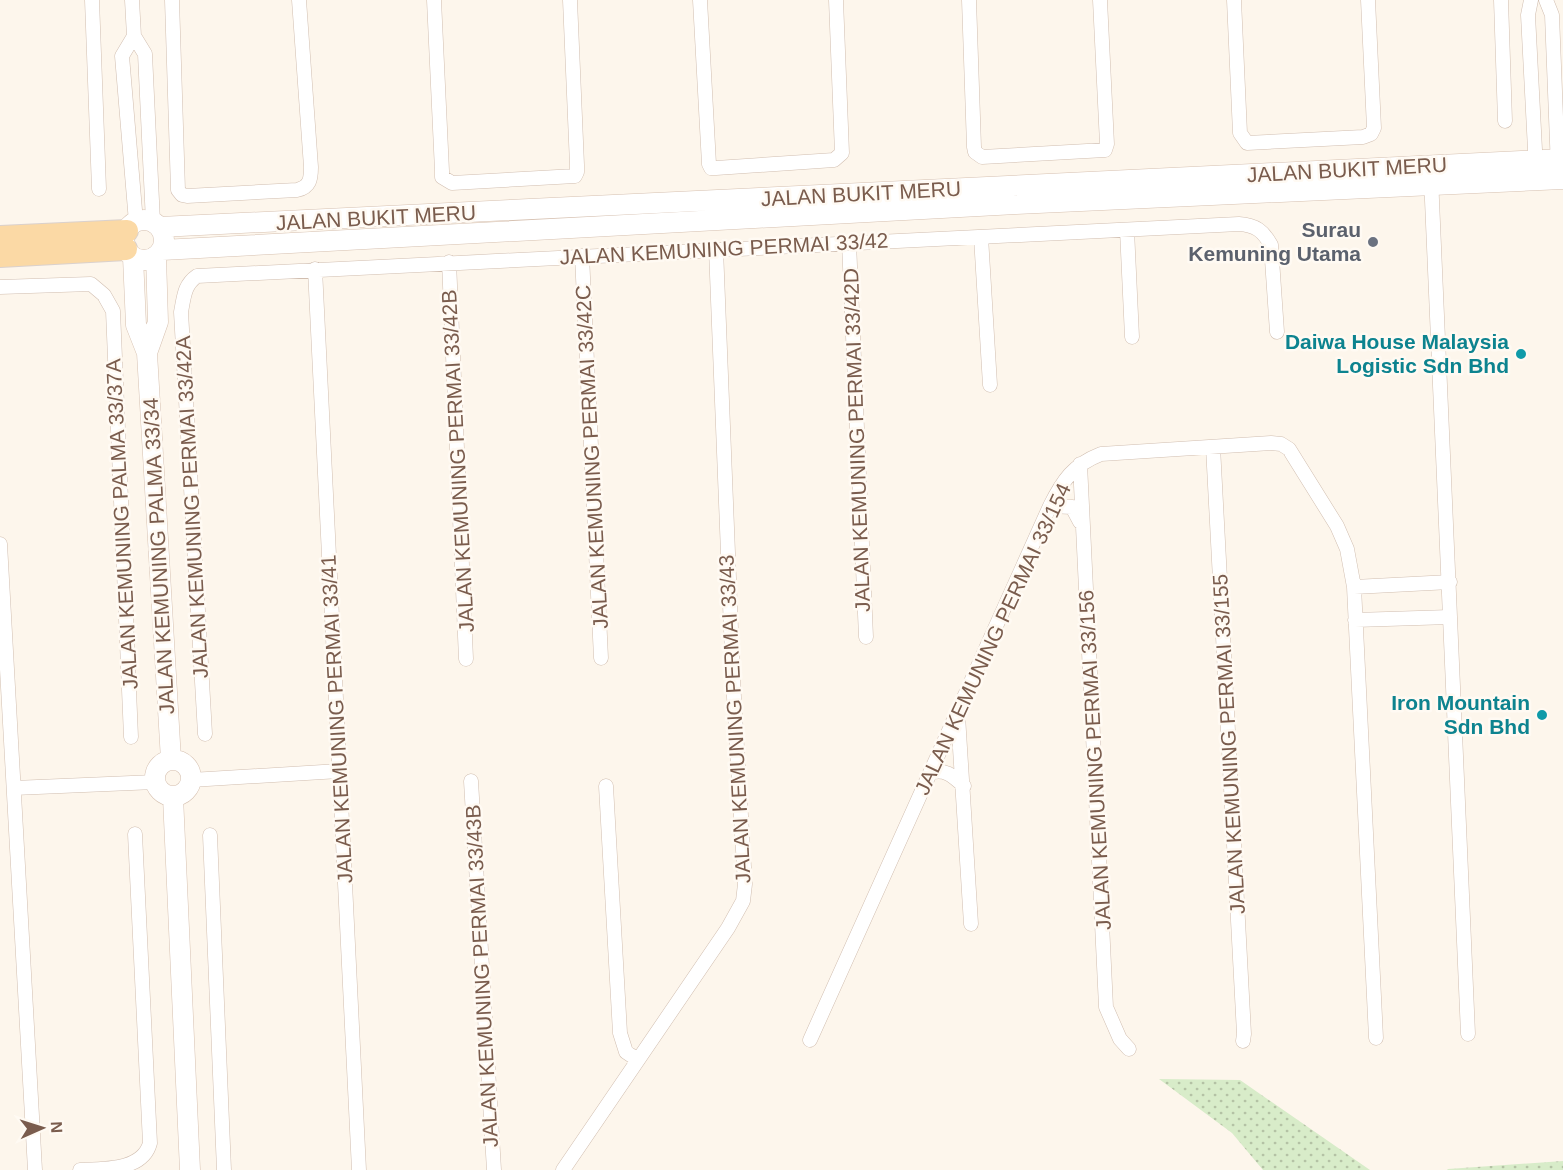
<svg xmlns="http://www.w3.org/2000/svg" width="1563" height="1170" font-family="Arial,sans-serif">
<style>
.grass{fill:url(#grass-dots)}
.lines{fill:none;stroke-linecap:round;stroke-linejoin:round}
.street-casing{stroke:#d1beb0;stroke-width:15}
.secondary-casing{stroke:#d6c0b0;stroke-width:21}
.primary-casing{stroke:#dad1cd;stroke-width:24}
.street{stroke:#fff;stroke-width:14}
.secondary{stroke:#fff;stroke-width:20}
.primary{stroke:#fbd9a5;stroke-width:22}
.worship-dot{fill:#6b7280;stroke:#fffaf3;stroke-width:2}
.culture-dot{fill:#0f9aa8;stroke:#fffaf3;stroke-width:2}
.labels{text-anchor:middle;stroke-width:5;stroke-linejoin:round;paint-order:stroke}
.street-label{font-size:21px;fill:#7a5c4d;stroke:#fffaf3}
.worship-label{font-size:21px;font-weight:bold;fill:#5b616d;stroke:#fffaf3;text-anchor:end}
.culture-label{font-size:21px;font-weight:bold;fill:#0d838f;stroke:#fffaf3;text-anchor:end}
</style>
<defs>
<pattern id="grass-dots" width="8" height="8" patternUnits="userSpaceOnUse" patternTransform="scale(1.5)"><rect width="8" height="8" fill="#d8ecc9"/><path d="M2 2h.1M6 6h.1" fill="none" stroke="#b4c2a5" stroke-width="1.8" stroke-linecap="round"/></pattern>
</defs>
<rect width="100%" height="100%" fill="#fdf6ec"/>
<path class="grass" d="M 1159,1079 L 1240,1080 L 1370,1170 L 1263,1170 L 1232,1133 Z
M 1563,1161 L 1563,1170 L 1447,1170 L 1448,1169 Z"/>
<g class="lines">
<g class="street-casing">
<path id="street" d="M 92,0 L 99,189
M 132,0 L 134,36 L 145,54 L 153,222
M 172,0 L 178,190 L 182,195 L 187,196 L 297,190 C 310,187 311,179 311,167 L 299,0
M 434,0 L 442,171 L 442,177 L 452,183 L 575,176 L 577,172 L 577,165 L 570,0
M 700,0 L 709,164 L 711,168 L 716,168 L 834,160 L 842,153 L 836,0
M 969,0 L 974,147 L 975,152 L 982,157 L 1105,150 L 1107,144 L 1100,0
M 1234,0 L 1240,133 L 1247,143 L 1363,137 L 1371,134 L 1374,128 L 1368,0
M 1501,0 L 1505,121
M 1531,0 L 1528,15 L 1536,169
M 1546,0 L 1552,15 L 1558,168
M 134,36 L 122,56 L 136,222
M 1431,177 L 1468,1034
M 1127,230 L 1132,337
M 981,237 L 990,385
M 849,243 L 866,637
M 582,256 L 601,658
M 449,262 L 466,659
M 315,269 L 359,1170
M 0,287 L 91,284 L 104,295 L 113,311 L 131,737
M 1213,447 L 1244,1034 L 1243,1041
M 1080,464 L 1106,1007 L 1120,1039 L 1129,1049
M 1050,506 L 1072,507 L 1080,522
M 0,544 L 35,1170
M 1354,587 L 1450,582
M 1355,620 L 1450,617
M 958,716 L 971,924
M 205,734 L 181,312 C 184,297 184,285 197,276 L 1239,224 C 1256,225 1263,231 1271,245 L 1277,332
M 930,773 C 945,768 953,776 964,786
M 191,780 L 339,771
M 471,781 L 494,1170
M 606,786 L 620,1033 L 626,1052 L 638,1060
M 14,788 L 155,782
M 210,835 L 224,1170
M 810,1040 L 1050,506 C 1063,480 1073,465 1101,454 L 1271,443 L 1281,444 L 1289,449 L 1337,526 L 1347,549 L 1354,587 L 1376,1038
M 80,1170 C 106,1169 143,1170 150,1143 L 135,834
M 563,1170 L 728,928 L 743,901 L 745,884 L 733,680 L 716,249"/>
</g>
<g class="secondary-casing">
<path id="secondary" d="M124 240a20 20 0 1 1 40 0a20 20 0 1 1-40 0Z
M 160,227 L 1563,159
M 162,250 L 1016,204 L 1563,179
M 133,257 L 136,325 L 147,353 L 171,760
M 147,353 L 158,322 L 156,257
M155 778a18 18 0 1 1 36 0a18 18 0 1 1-36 0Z
M 173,797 L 190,1170"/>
</g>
<g class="primary-casing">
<path id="primary" d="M 0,237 L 127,231
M 0,256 L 126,249"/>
</g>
<use href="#street" class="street"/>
<use href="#secondary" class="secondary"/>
<use href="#primary" class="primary"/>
</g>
<circle class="worship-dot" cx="1373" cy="242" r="6"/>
<g class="culture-dot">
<circle cx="1521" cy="354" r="6"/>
<circle cx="1542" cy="715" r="6"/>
</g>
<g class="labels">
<g class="street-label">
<text transform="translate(1347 170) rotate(-3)" y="7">JALAN BUKIT MERU</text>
<text transform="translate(861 194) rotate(-3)" y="7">JALAN BUKIT MERU</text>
<text transform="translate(376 218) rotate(-3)" y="7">JALAN BUKIT MERU</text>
<text transform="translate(724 249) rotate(-3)" y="7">JALAN KEMUNING PERMAI 33/42</text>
<text transform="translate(857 440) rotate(-92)" y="7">JALAN KEMUNING PERMAI 33/42D</text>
<text transform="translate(592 457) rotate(-93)" y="7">JALAN KEMUNING PERMAI 33/42C</text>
<text transform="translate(458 461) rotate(-93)" y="7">JALAN KEMUNING PERMAI 33/42B</text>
<text transform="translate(192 507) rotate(-93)" y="7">JALAN KEMUNING PERMAI 33/42A</text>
<text transform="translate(122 524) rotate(-93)" y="7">JALAN KEMUNING PALMA 33/37A</text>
<text transform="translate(159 556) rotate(-93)" y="7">JALAN KEMUNING PALMA 33/34</text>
<text transform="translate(993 639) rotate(-65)" y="7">JALAN KEMUNING PERMAI 33/154</text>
<text transform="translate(337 719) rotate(-93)" y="7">JALAN KEMUNING PERMAI 33/41</text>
<text transform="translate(735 719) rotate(-93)" y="7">JALAN KEMUNING PERMAI 33/43</text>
<text transform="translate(1229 744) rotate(-93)" y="7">JALAN KEMUNING PERMAI 33/155</text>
<text transform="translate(1095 760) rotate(-93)" y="7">JALAN KEMUNING PERMAI 33/156</text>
<text transform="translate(482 976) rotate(-93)" y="7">JALAN KEMUNING PERMAI 33/43B</text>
</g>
<g class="worship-label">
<text x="1361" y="237">Surau<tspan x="1361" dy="24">Kemuning Utama</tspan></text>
</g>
<g class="culture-label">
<text x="1509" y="349">Daiwa House Malaysia<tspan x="1509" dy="24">Logistic Sdn Bhd</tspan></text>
<text x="1530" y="710">Iron Mountain<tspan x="1530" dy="24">Sdn Bhd</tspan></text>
</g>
</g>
<g transform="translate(42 1128) rotate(87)" stroke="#fffaf3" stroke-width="4.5" paint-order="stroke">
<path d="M0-4.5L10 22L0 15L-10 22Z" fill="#7a5c4d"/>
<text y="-9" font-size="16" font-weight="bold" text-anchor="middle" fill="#7a5c4d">N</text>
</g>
</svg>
